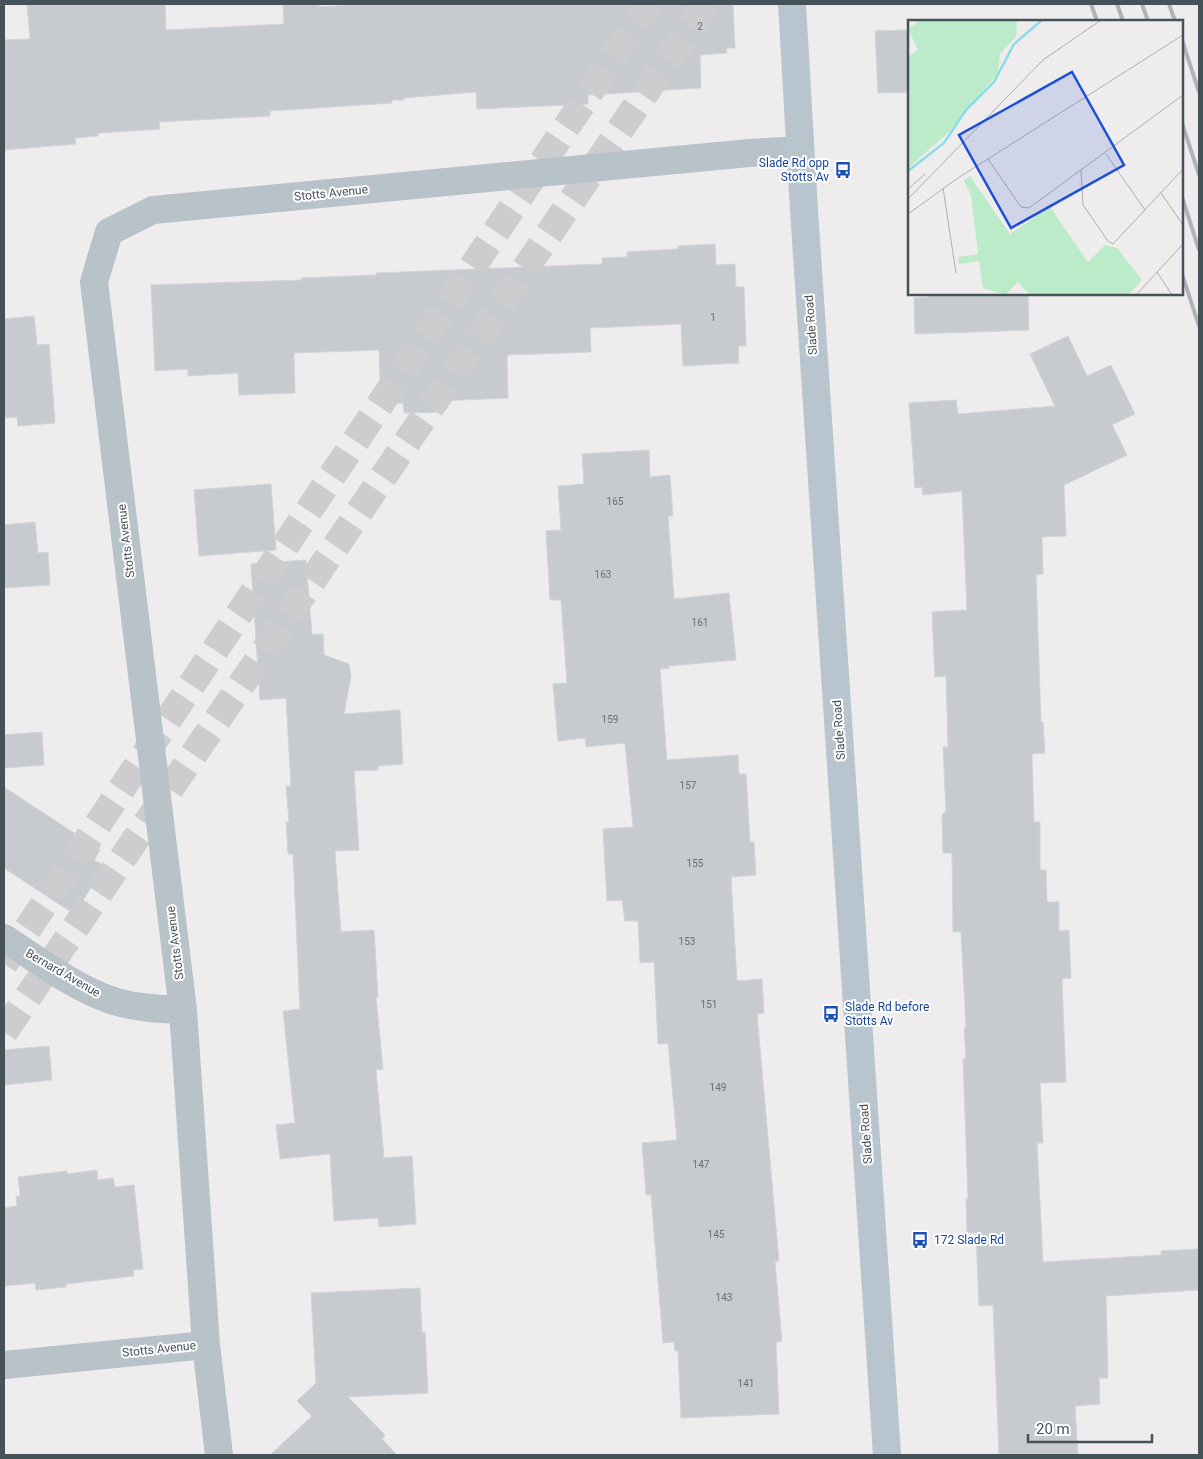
<svg xmlns="http://www.w3.org/2000/svg" width="1203" height="1459" font-family="Roboto,sans-serif">
<style>
.building{fill:#c7cacf;stroke:#d1d4d8}
.lines{fill:none;stroke-linecap:round;stroke-linejoin:round}
.motorway-tunnel{stroke:#cdcdcf;stroke-width:28;stroke-dasharray:28 14;stroke-linecap:butt}
.minor{stroke:#b8c2c9;stroke-width:28}
.secondary{stroke:#b9c5ce;stroke-width:28}
.rail{stroke:#afb3b7;stroke-width:4}
.labels{text-anchor:middle;stroke-width:4;stroke-linejoin:round;paint-order:stroke}
.number-label{font-size:10px;fill:#667076}
.transit-label{font-size:12px;fill:#164399;stroke:#fff;text-anchor:start}
.street-label{font-size:12px;fill:#465259;stroke:#fff}
.inset-river{fill:none;stroke:#8cdce6;stroke-width:2.5}
.inset-road{fill:none;stroke:#abaeb2;stroke-width:1}
.view{fill:#1d4ed8;fill-opacity:0.15;stroke:#1d4ed8;stroke-width:2.5}
.inset-edge{fill:none;stroke:#465259;stroke-width:2.5}
</style>
<rect width="100%" height="100%" fill="#efeced"/>
<path class="building" d="M 27,4 L 165,4 L 166,30 L 284,24 L 283,4 L 319,4 L 319,7 L 370,4 L 733,4 L 735,48 L 726,48 L 727,53 L 700,55 L 701,88 L 588,95 L 588,104 L 477,109 L 476,92 L 403,98 L 404,100 L 392,100 L 392,103 L 270,111 L 270,116 L 159,122 L 160,129 L 98,133 L 98,136 L 75,138 L 76,144 L 4,150 L 4,40 L 30,39 Z
M 909,30 L 909,92 L 878,93 L 875,31 Z
M 715,244 L 716,265 L 735,264 L 736,287 L 744,287 L 746,346 L 738,346 L 739,363 L 683,366 L 681,324 L 590,328 L 591,352 L 507,355 L 508,398 L 437,401 L 437,412 L 404,413 L 403,403 L 381,404 L 379,350 L 294,353 L 295,393 L 239,395 L 238,373 L 188,376 L 188,369 L 155,371 L 151,285 L 302,280 L 301,278 L 376,275 L 376,273 L 602,264 L 602,258 L 627,257 L 627,252 L 678,249 L 678,246 Z
M 929,294 L 1028,294 L 1029,330 L 915,334 L 914,298 L 929,297 Z
M 34,316 L 37,345 L 49,344 L 55,423 L 18,426 L 17,417 L 4,418 L 4,319 Z
M 1068,336 L 1087,376 L 1111,365 L 1135,414 L 1112,425 L 1127,455 L 1064,485 L 1066,536 L 1042,537 L 1043,574 L 1036,575 L 1041,722 L 1043,722 L 1045,753 L 1032,754 L 1034,822 L 1040,822 L 1040,870 L 1046,870 L 1047,902 L 1059,902 L 1059,931 L 1069,930 L 1071,978 L 1062,979 L 1066,1082 L 1040,1083 L 1043,1143 L 1037,1143 L 1043,1262 L 1161,1255 L 1161,1251 L 1199,1249 L 1199,1290 L 1106,1296 L 1108,1378 L 1099,1378 L 1100,1404 L 1075,1406 L 1078,1455 L 999,1455 L 993,1305 L 979,1306 L 976,1233 L 967,1233 L 966,1199 L 968,1199 L 963,1059 L 966,1058 L 964,1028 L 966,1028 L 961,932 L 953,932 L 952,853 L 943,853 L 942,815 L 946,811 L 943,747 L 948,747 L 946,676 L 935,677 L 932,612 L 967,610 L 962,491 L 923,495 L 922,487 L 915,488 L 909,403 L 956,400 L 958,414 L 1055,406 L 1030,354 Z
M 649,450 L 650,477 L 670,475 L 673,516 L 668,516 L 674,599 L 729,593 L 736,660 L 669,666 L 669,668 L 660,669 L 667,760 L 738,755 L 739,774 L 746,774 L 750,842 L 754,842 L 756,875 L 731,877 L 737,981 L 762,979 L 764,1013 L 757,1014 L 779,1261 L 775,1262 L 782,1341 L 776,1342 L 779,1414 L 681,1418 L 678,1351 L 675,1351 L 674,1342 L 663,1343 L 651,1195 L 646,1195 L 642,1143 L 677,1140 L 668,1043 L 658,1044 L 654,962 L 640,963 L 638,921 L 625,921 L 622,900 L 607,901 L 603,829 L 633,827 L 625,743 L 586,747 L 585,738 L 558,741 L 553,684 L 567,683 L 561,600 L 550,600 L 546,531 L 561,530 L 558,486 L 584,484 L 582,454 Z
M 271,484 L 276,550 L 199,556 L 194,490 Z
M 35,522 L 38,553 L 48,552 L 50,585 L 4,588 L 4,525 Z
M 306,560 L 312,635 L 323,634 L 324,655 L 349,664 L 351,676 L 344,714 L 400,710 L 403,764 L 379,766 L 378,770 L 354,771 L 359,850 L 335,851 L 341,932 L 374,930 L 378,997 L 376,997 L 383,1069 L 376,1070 L 384,1158 L 412,1156 L 416,1224 L 379,1227 L 378,1218 L 334,1221 L 330,1154 L 280,1159 L 276,1125 L 295,1123 L 283,1011 L 300,1009 L 293,854 L 288,854 L 286,822 L 289,822 L 286,786 L 291,786 L 286,698 L 260,700 L 251,564 Z
M 42,732 L 44,765 L 4,768 L 4,735 Z
M 4,787 L 100,850 L 94,860 L 105,866 L 74,914 L 4,868 Z
M 49,1046 L 52,1080 L 4,1085 L 4,1050 Z
M 97,1170 L 98,1180 L 113,1178 L 115,1187 L 134,1185 L 143,1269 L 133,1270 L 134,1276 L 66,1284 L 66,1287 L 36,1290 L 35,1283 L 4,1286 L 4,1208 L 17,1206 L 16,1196 L 20,1196 L 18,1177 L 67,1171 L 67,1174 Z
M 420,1288 L 422,1333 L 425,1332 L 428,1393 L 348,1397 L 385,1435 L 382,1439 L 397,1455 L 270,1455 L 312,1416 L 297,1401 L 316,1383 L 311,1293 Z"/>
<g class="lines">
<path class="motorway-tunnel" d="M 4,964 L 649,4
M 4,1032 L 706,4"/>
<path class="minor" d="M 4,938 C 35,958 79,991 114,1001 C 136,1008 160,1009 183,1010
M 4,1365 L 206,1345
M 219,1455 L 206,1345 L 183,1010 L 94,282 L 109,232 L 153,210 L 749,153 L 800,150"/>
<path class="secondary" d="M 792,4 L 804,210 L 887,1455"/>
<path class="rail" d="M 1091,4 L 1097,21
M 1117,4 L 1123,21
M 1142,4 L 1148,21
M 1169,4 L 1175,21
M 1182,40 L 1199,92
M 1182,123 L 1199,175
M 1182,197 L 1199,250
M 1182,274 L 1199,326"/>
</g>
<defs>
<g id="bus-bare" transform="scale(1.35)"><path d="M-5-6H5V4H4V6H2V4H-2V6H-4V4H-5ZM-3.5-4V0h7V-4ZM-3.5 1.2v1.5H-2V1.2ZM2 1.2v1.5H3.5V1.2Z" fill="#1a4fb4" stroke="#fff" stroke-width="2.5" paint-order="stroke"/></g>
</defs>
<g fill-rule="evenodd">
<use href="#bus-bare" x="843" y="170"/>
<use href="#bus-bare" x="831" y="1014"/>
<use href="#bus-bare" x="920" y="1240"/>
</g>
<g class="labels">
<g class="number-label">
<text x="700" y="30">2</text>
<text x="713" y="321">1</text>
<text x="615" y="505">165</text>
<text x="603" y="578">163</text>
<text x="700" y="626">161</text>
<text x="610" y="723">159</text>
<text x="688" y="789">157</text>
<text x="695" y="867">155</text>
<text x="687" y="945">153</text>
<text x="709" y="1008">151</text>
<text x="718" y="1091">149</text>
<text x="701" y="1168">147</text>
<text x="716" y="1238">145</text>
<text x="724" y="1301">143</text>
<text x="746" y="1387">141</text>
</g>
<g class="transit-label">
<text x="829" y="167" text-anchor="end">Slade Rd opp<tspan x="829" dy="14">Stotts Av</tspan></text>
<text x="845" y="1011">Slade Rd before<tspan x="845" dy="14">Stotts Av</tspan></text>
<text x="934" y="1244">172 Slade Rd</text>
</g>
<g class="street-label">
<text transform="translate(331 193) rotate(-6)" y="4">Stotts Avenue</text>
<text transform="translate(811 325) rotate(-94)" y="4">Slade Road</text>
<text transform="translate(126 541) rotate(-97)" y="4">Stotts Avenue</text>
<text transform="translate(839 730) rotate(-94)" y="4">Slade Road</text>
<text transform="translate(175 943) rotate(-97)" y="4">Stotts Avenue</text>
<text transform="translate(63 973) rotate(30)" y="4">Bernard Avenue</text>
<text transform="translate(866 1134) rotate(-94)" y="4">Slade Road</text>
<text transform="translate(159 1349) rotate(-6)" y="4">Stotts Avenue</text>
</g>
</g>
<g transform="translate(908 20)">
<rect width="275" height="275" fill="#efeced"/>
<path d="M 12,0 L 109,0 L 108,17 L 92,34 L 90,53 L 41,112 L 0,148 L 0,37 L 10,30 L 0,9 ZM 62,156 L 102,214 L 142,187 L 180,242 L 197,225 L 209,228 L 234,260 L 220,275 L 122,275 L 110,262 L 97,275 L 75,268 L 71,241 L 51,244 L 50,237 L 70,234 L 63,175 L 56,161 Z" fill="#bcebca"/>
<path class="inset-river" d="M 0,151 L 36,123 L 58,90 L 86,62 L 106,24 L 134,0"/>
<path class="inset-road" d="M 198,134 L 237,190M 80,139 L 113,187 L 121,188 L 275,75M 173,150 L 175,185 L 200,221 L 205,224 L 275,149M 35,168 L 48,253M 0,169 L 17,154M 253,173 L 275,205M 0,179 L 135,40 L 193,0M 0,194 L 50,158 L 275,15M 249,252 L 264,275M 228,275 L 275,224"/>
<path class="view" d="M 164,52 L 216,145 L 103,208 L 51,115 Z"/>
<rect width="275" height="275" class="inset-edge"/>
</g>
<rect width="1203" height="1459" fill="none" stroke="#465259" stroke-width="10"/>
<path d="M1028 1434v8h124v-8" fill="none" stroke="#465259" stroke-width="2.5"/>
<text x="1036" y="1434" font-size="15" fill="#465259" stroke="#ffffff" stroke-width="4" paint-order="stroke">20 m</text>
</svg>
